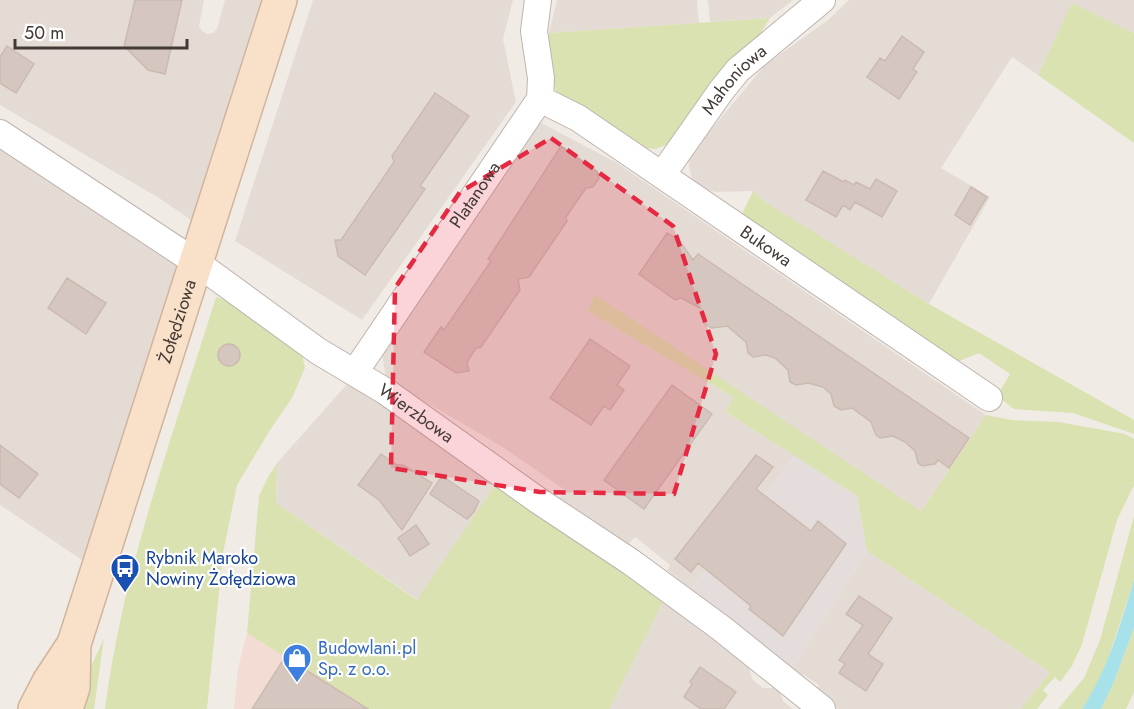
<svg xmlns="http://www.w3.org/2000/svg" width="1134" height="709" font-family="Jost,sans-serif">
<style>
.residential{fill:#e5dbd5}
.commercial{fill:#f2dcd3}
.industrial{fill:#e4dddb}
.green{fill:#dae2b2}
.water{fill:#a7e1e9}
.building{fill:#d5c7c0;stroke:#ccbab0;stroke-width:1.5}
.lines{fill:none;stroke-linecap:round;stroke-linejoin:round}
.street-casing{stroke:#bfb3ad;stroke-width:28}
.secondary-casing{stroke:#d0b49c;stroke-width:36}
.street{stroke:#fff;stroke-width:26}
.secondary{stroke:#f9e0c8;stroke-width:33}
.marked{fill:#e62840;fill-opacity:0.2;stroke:#e62840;stroke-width:4.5;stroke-dasharray:12 8;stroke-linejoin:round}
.labels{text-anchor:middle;stroke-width:4.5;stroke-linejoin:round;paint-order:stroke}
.street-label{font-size:18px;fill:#433a36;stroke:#fff}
.transit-label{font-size:18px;fill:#164399;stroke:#fff;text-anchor:start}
.shop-label{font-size:18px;fill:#366cbe;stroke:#fff;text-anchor:start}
</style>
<rect width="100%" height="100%" fill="#f1ebe6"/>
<path class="residential" d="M 0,0 L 204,0 L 199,26 L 202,31 L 207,34 L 213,33 L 217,29 L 225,0 L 266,0 L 194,222 L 159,198 L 0,105 Z
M 313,0 L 513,0 L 503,39 L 516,102 L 362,320 L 235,241 Z
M 557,0 L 697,0 L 699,23 L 549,33 Z
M 708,0 L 793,0 L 770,18 L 710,22 Z
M 849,0 L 1134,0 L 1134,33 L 1072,4 L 1038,75 L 1012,57 L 941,168 L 990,197 L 929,304 L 772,207 L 753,191 L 715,192 L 694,185 L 690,171 L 688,157 L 765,65 L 828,20 Z
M 530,117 L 617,163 L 986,415 L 921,511 L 595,296 L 587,311 L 733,397 L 726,412 L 795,456 L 691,589 L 667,570 L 670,565 L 635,537 L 626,547 L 557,501 L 565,490 L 501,446 L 386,379 L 382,353 Z
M 0,129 L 187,243 L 88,564 L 0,505 Z
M 348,383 L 497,482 L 418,600 L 276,503 L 277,463 Z
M 867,551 L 1050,672 L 1021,709 L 838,709 L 816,693 L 819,685 L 804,675 L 795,677 L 789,673 Z
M 663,602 L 749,667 L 752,679 L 763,688 L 778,688 L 783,701 L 793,709 L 609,709 Z"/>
<path class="commercial" d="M 247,633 L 368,709 L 234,709 L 238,668 Z"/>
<path class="industrial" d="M 795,456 L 857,496 L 867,551 L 789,673 L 691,589 Z"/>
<path class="green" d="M 1072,3 L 1134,33 L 1134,143 L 1038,75 Z
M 770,18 L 758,37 L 719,72 L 669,144 L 655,149 L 646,148 L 599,123 L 556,91 L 548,59 L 549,33 Z
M 753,191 L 767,203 L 929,304 L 1134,420 L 1134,434 L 1073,413 L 1014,409 L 997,396 L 1010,374 L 979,353 L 954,363 L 742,214 Z
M 595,295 L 921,511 L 986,415 L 1012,420 L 1059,422 L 1125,434 L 1134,439 L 1134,485 L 1117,520 L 1082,644 L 1072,666 L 1060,682 L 1055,677 L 1043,690 L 1048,695 L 1037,709 L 1021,709 L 1050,672 L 867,551 L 857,496 L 726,412 L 733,397 L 587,311 Z
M 216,297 L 229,301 L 302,354 L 305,368 L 292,398 L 270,430 L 237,485 L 223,553 L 207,709 L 105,709 C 123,568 174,432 216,297 Z
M 277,463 L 276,503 L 417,600 L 497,482 L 505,493 C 559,527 612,563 663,602 L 609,709 L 368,709 L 247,633 L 259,496 L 268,477 Z
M 1134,516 L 1134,580 L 1108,659 L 1094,691 L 1082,709 L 1058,709 L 1084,678 L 1100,640 Z
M 1134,628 L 1134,692 L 1126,709 L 1101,709 L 1113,684 Z
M 104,638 L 94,709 L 76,709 L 81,689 Z"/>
<path class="water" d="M 1134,580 L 1134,628 L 1113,684 L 1101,709 L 1082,709 C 1108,670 1120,625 1134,580 Z"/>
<path class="building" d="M 135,0 L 182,0 L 165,74 L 148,70 L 124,46 Z
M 902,36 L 924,52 L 913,69 L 917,72 L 899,99 L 867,77 L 880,58 L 885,61 Z
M 7,46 L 34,64 L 16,93 L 0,83 L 0,57 Z
M 435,93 L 469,116 L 420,186 L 425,189 L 365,275 L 338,256 L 335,240 L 341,240 L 394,162 L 392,156 Z
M 561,146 L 597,171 L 599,178 L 593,187 L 586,188 L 566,217 L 567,221 L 529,277 L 518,279 L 520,290 L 481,347 L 476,348 L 467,362 L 469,371 L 456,373 L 424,352 L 441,327 L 444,330 L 491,261 L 488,259 Z
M 823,171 L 844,182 L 845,180 L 854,185 L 856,182 L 870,189 L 876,179 L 897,191 L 882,217 L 855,202 L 850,210 L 843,205 L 836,217 L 806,200 Z
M 971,187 L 987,197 L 970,225 L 955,215 Z
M 667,233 L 679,240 L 693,260 L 698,254 L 969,438 L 949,468 L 938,460 L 935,464 L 922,466 L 918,463 L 915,451 L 905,442 L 893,436 L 880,438 L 876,435 L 871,422 L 852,408 L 841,410 L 834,406 L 831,394 L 823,387 L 808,383 L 796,385 L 790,382 L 788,370 L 775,358 L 766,355 L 753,357 L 748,353 L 746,342 L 727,326 L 712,328 L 706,325 L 702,309 L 681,298 L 675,300 L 639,274 Z
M 67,278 L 106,303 L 86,334 L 48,308 Z
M 590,339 L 630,366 L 617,385 L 624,390 L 610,410 L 604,406 L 591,425 L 550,398 Z
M218 355a11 11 0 1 1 22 0a11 11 0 1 1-22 0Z
M 672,385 L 712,414 L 644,509 L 604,480 Z
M 0,445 L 38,474 L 19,498 L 0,484 Z
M 381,454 L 397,465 L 403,465 L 432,483 L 402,530 L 379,500 L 358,485 Z
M 756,455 L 773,467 L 756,489 L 811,531 L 818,521 L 846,544 L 783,636 L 749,609 L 751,606 L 698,563 L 691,572 L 675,559 Z
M 442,476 L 479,501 L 474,512 L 467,519 L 430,494 Z
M 416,525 L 429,544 L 410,556 L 398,538 Z
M 859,596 L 892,618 L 868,654 L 883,664 L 866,691 L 839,673 L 845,664 L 839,660 L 863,625 L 846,614 Z
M 285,657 L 368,709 L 252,709 Z
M 700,667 L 736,692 L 724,709 L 701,709 L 684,697 L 692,684 L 690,682 Z"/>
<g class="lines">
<g class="street-casing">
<g id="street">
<path id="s1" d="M 540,99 L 578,118 L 989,398"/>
<path id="s2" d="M 0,133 L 197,263 L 318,351 L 385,391 L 539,501 L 631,562 L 721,628 L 822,709"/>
<path id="s3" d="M 662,175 L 721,91 L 738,70 L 822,0"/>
<path id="s4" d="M 355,372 L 540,99 L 541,78 L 534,31 L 538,0"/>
</g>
</g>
<g class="secondary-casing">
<g id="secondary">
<path d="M 35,709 L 49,682 L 74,644"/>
<path id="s5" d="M 66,709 L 73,687 L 74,644 L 280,0"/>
</g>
</g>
<use href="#street" class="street"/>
<use href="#secondary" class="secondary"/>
</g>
<path class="marked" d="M 551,138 L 673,226 L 716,354 L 674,494 L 540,492 L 391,468 L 395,288 L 460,192 Z"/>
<defs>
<g id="bus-pin" transform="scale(1.5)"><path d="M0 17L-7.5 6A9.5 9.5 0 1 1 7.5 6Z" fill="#1a4fb4" stroke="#fff"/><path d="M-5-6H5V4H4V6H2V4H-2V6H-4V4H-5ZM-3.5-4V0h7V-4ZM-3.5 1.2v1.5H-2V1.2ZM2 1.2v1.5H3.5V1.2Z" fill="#fff"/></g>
<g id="shop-pin" transform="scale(1.5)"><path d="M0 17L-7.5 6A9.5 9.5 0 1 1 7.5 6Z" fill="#3f7fe0" stroke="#fff"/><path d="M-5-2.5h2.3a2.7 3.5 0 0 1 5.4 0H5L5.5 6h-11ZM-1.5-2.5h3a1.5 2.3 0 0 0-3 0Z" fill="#fff"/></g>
</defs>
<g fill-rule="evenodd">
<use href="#bus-pin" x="125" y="568"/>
<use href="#shop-pin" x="297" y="658"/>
</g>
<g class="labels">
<g class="street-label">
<text dy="6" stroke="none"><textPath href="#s3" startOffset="120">Mahoniowa</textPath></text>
<text dy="6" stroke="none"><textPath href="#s4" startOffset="214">Platanowa</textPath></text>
<text dy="6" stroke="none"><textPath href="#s1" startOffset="270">Bukowa</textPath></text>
<text dy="6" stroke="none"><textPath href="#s5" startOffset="405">Żołędziowa</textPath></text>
<text dy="6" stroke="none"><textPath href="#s2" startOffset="502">Wierzbowa</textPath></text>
</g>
<g class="transit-label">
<text x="146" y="564">Rybnik Maroko<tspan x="146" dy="21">Nowiny Żołędziowa</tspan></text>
</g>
<g class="shop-label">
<text x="318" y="654">Budowlani.pl<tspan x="318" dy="21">Sp. z o.o.</tspan></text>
</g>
</g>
<path d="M15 39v9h172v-9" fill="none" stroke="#433a36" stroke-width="3"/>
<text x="24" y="39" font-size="18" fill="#433a36" stroke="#ffffff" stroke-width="4.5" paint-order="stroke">50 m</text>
</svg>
